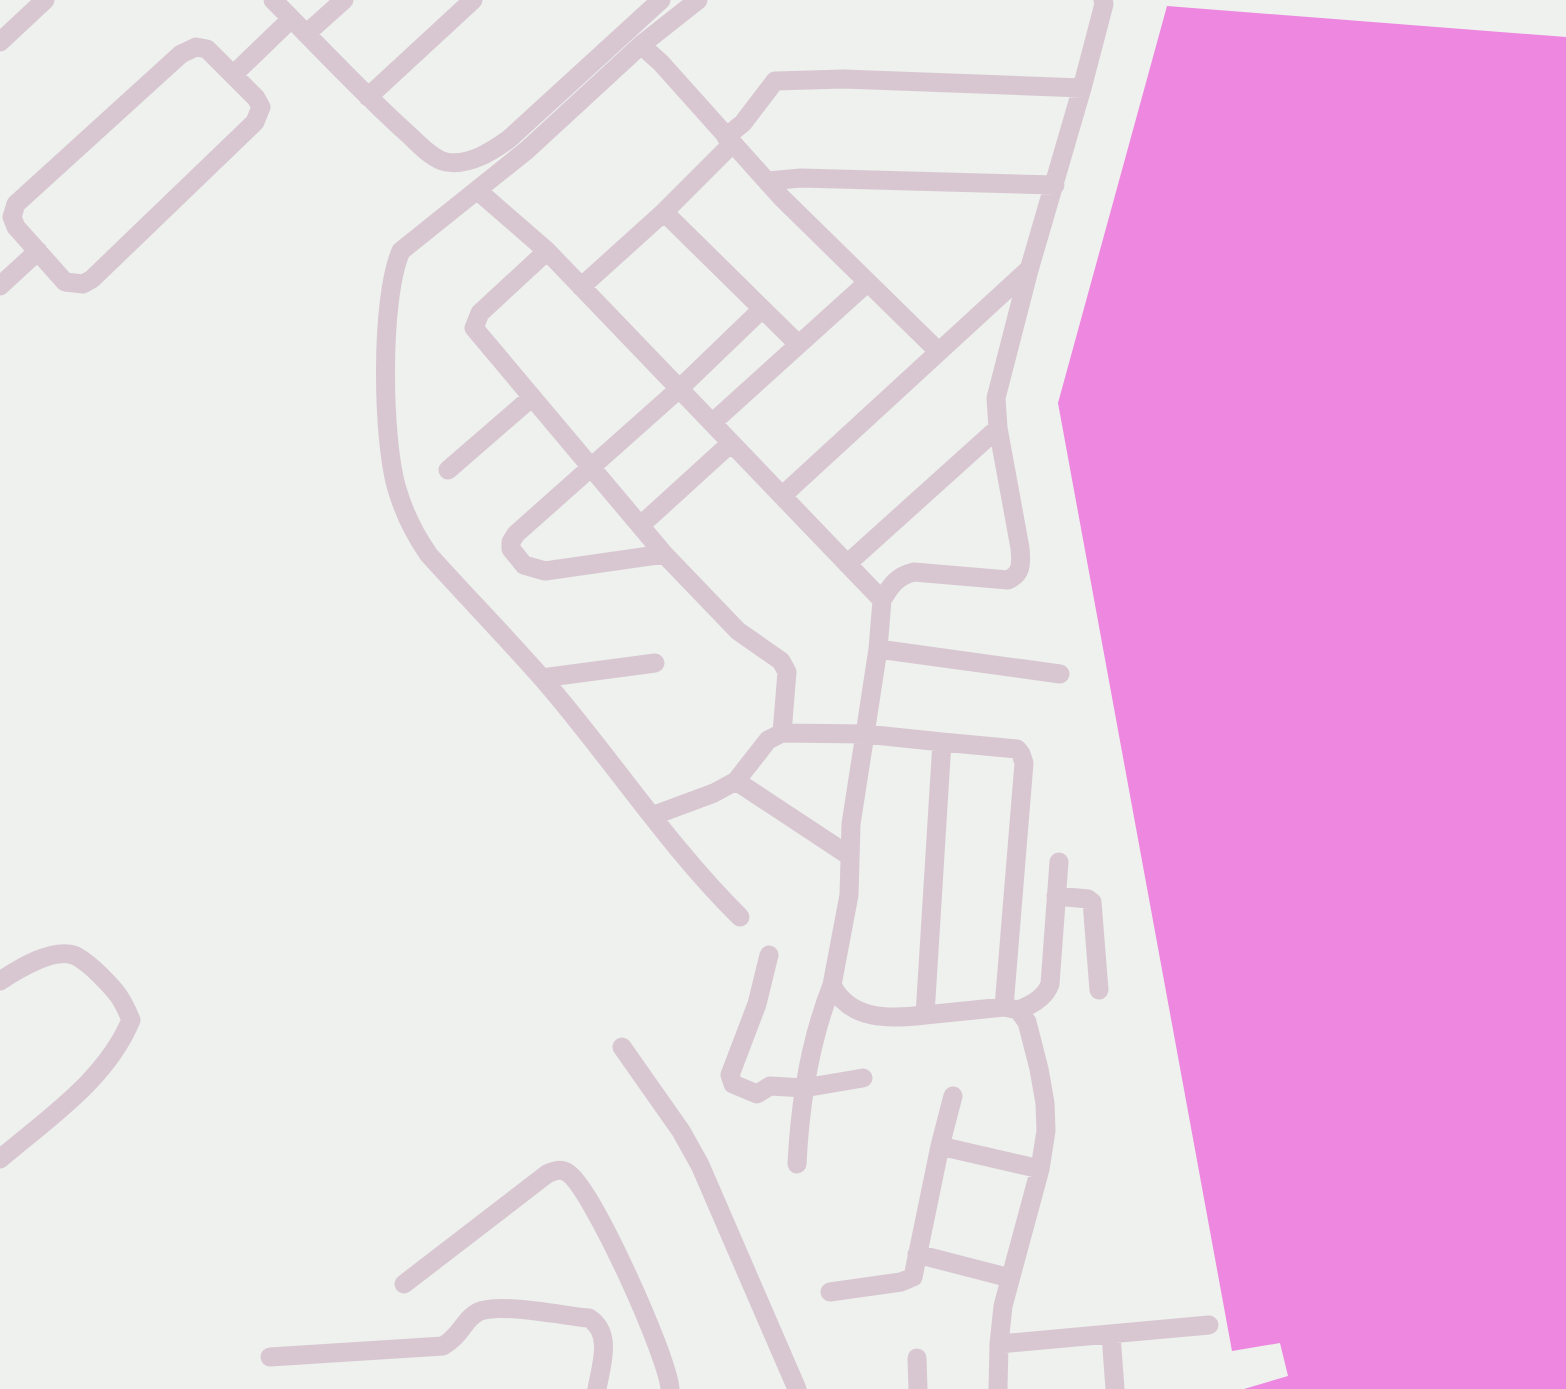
<svg xmlns="http://www.w3.org/2000/svg" width="1566" height="1389" font-family="'PT Sans',sans-serif">
<style>
.water{fill:#ed87df}
.lines{fill:none;stroke-linecap:round;stroke-linejoin:round}
.minor{stroke:#d8c7d1;stroke-width:19}
</style>
<rect width="100%" height="100%" fill="#eef1ee"/>
<path class="water" d="M 1167,6 L 1566,37 L 1566,1389 L 1244,1389 L 1288,1376 L 1280,1343 L 1232,1351 L 1058,403 Z"/>
<g class="lines">
<path class="minor" d="M 273,0 C 318,45 361,92 409,135 C 419,144 432,159 446,162 C 469,166 491,152 509,139 L 661,0
M 698,0 L 641,45 L 527,150 L 401,251 C 380,298 382,439 397,489 C 404,513 415,535 429,555 C 466,596 505,636 542,678 C 610,756 666,844 740,917
M 306,34 L 344,0
M 0,42 L 45,0
M 641,45 L 661,63 L 782,198 L 938,351
M 196,47 L 207,49 L 256,98 L 261,107 L 255,122 L 92,279 L 83,284 L 65,282 L 16,227 L 12,217 L 16,204 L 181,54 Z
M 233,75 L 291,19
M 368,97 L 473,0
M 726,137 L 743,123 L 775,81 L 844,79 L 1082,88
M 768,181 L 801,178 L 1055,185
M 477,190 L 547,251 L 882,600 L 878,649 L 865,734 L 942,742 L 925,1015 L 1004,1007 L 1018,1010 L 1027,1022 L 1039,1069 L 1045,1103 L 1046,1131 L 1040,1169 L 1003,1306 L 999,1344 L 998,1389
M 664,212 L 798,344
M 547,251 L 480,313 L 474,328 L 664,554 L 738,631 L 781,661 L 787,672 L 782,733
M 0,286 L 38,251
M 581,287 L 664,212 L 732,144
M 712,423 L 868,282
M 448,470 L 531,398
M 782,496 L 1028,270
M 641,525 L 731,443
M 664,554 L 545,571 L 524,565 L 511,549 L 511,542 L 516,534 L 679,389 L 762,309
M 847,564 L 998,428
M 882,600 C 891,585 897,576 914,572 L 1008,580 C 1023,573 1021,562 1020,548 L 998,428 L 996,398 L 1029,270 L 1082,88 L 1104,4 L 1103,0
M 878,649 L 1060,674
M 542,678 L 655,663
M 942,742 L 1017,749 L 1021,754 L 1024,763 L 1004,1007
M 736,781 L 848,855
M 652,816 L 714,793 L 736,781 L 768,740 L 782,733 L 865,734 L 851,824 L 849,895 L 832,985 C 850,1021 890,1019 925,1015
M 1056,896 L 1088,899 L 1092,902 L 1099,990
M 769,955 L 757,1004 L 730,1075 L 733,1084 L 757,1094 L 770,1086 L 804,1088 L 863,1078
M 0,981 C 17,970 54,946 76,956 C 85,961 93,968 100,975 C 117,992 122,998 131,1020 C 106,1080 48,1118 0,1159
M 1018,1010 C 1032,1005 1045,998 1050,984 L 1059,862
M 622,1047 L 681,1131 L 700,1165 L 797,1389
M 940,1146 L 1040,1169
M 797,1164 C 800,1103 809,1043 832,985
M 917,1254 L 1010,1278
M 404,1284 L 547,1174 C 554,1171 560,1168 568,1173 C 593,1190 668,1357 670,1389
M 830,1292 L 901,1282 L 913,1277 L 940,1146 L 953,1096
M 1111,1335 L 1115,1389
M 999,1344 L 1209,1325
M 270,1357 L 443,1346 C 461,1336 464,1319 478,1312 C 498,1302 565,1316 589,1318 C 613,1333 601,1366 597,1389
M 917,1358 L 918,1389"/>
</g>
</svg>
